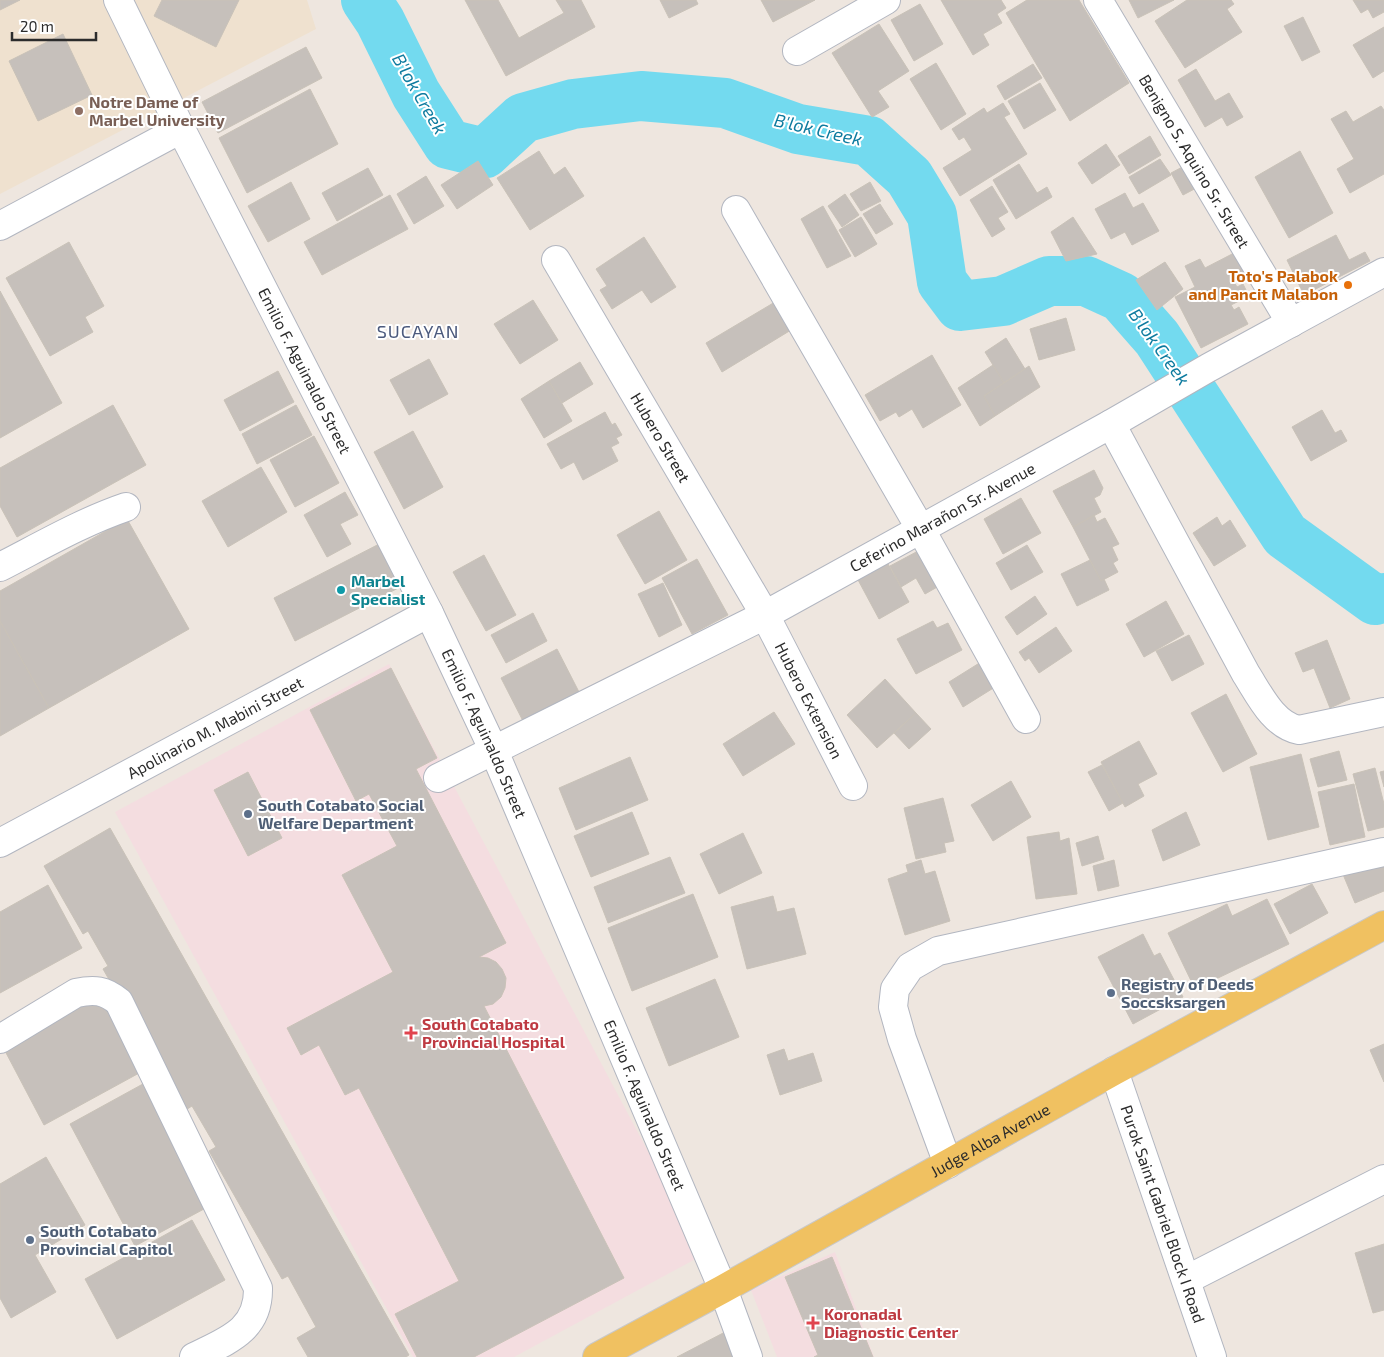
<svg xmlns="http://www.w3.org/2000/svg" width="1384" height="1357" font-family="'Exo 2',sans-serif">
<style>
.education{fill:#efe1cf}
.medical{fill:#f4dde0}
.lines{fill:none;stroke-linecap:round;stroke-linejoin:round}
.river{stroke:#73daef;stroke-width:50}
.building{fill:#c6c0bb;stroke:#c9c2b8}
.minor-casing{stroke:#b2b6c0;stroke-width:30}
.major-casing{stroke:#c8c8c8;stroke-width:30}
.minor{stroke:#fff;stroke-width:28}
.major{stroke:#f0c161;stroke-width:28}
.education-dot{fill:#8d6e63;stroke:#fff;stroke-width:2}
.food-dot{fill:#e8710a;stroke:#fff;stroke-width:2}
.culture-dot{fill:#0f9aa8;stroke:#fff;stroke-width:2}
.service-dot{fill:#5c6f8a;stroke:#fff;stroke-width:2}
.health-dot{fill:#e0444e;stroke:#fff;stroke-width:2}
.labels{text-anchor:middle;stroke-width:4;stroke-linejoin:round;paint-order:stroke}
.education-label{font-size:16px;font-weight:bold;fill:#785e54;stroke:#fff;text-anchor:start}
.street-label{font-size:16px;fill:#2c2c2c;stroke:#fff}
.food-label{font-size:16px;font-weight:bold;fill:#c56008;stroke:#fff;text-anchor:end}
.culture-label{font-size:16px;font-weight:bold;fill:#0d838f;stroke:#fff;text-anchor:start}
.service-label{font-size:16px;font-weight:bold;fill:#4e5e75;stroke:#fff;text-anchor:start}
.health-label{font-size:16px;font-weight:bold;fill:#be3a42;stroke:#fff;text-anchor:start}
.water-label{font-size:18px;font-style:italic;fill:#0e7b9f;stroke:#fff}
.neighbourhood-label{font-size:18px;letter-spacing:1px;fill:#4c5a7d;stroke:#fff}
</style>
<rect width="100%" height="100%" fill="#eee6df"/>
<path class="education" d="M 0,0 L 307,0 L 316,29 L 0,194 Z"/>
<path class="medical" d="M 389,664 L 703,1255 L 514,1357 L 413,1357 L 115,812 Z
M 835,1252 L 874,1357 L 777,1357 L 751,1290 Z"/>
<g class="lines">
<path class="river" d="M 366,0 L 380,21 L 416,94 L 448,144 L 485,153 L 523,118 L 573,104 L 641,96 L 725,103 L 798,129 L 869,141 L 909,177 L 932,215 L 942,282 L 960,306 L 1003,301 L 1049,281 L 1086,281 L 1121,297 L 1157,338 L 1285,535 L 1375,600 L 1384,598"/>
</g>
<path class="building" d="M 0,0 L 20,0 L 0,10 Z
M 162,0 L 239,0 L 216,47 L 154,16 Z
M 465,0 L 498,0 L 519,38 L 564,13 L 556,0 L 581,0 L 595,27 L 506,76 Z
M 660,0 L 696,0 L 698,4 L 669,18 Z
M 761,0 L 815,0 L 773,22 Z
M 941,0 L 1001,0 L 1006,8 L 997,14 L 1002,23 L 983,34 L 989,45 L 973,55 Z
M 1027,0 L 1079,0 L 1129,83 L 1070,121 L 1006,13 Z
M 1129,0 L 1174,0 L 1138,18 Z
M 1187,0 L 1231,0 L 1234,4 L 1227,9 L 1242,32 L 1185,68 L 1155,21 Z
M 1353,0 L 1384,0 L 1384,12 L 1373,18 L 1368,9 L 1361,13 Z
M 920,4 L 943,44 L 914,61 L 891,20 Z
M 1303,17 L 1320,52 L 1302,61 L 1284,26 Z
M 879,24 L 909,71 L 878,91 L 889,107 L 872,117 L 832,53 Z
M 1384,27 L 1384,71 L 1373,78 L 1353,45 Z
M 63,34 L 92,95 L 38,121 L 9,61 Z
M 306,47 L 322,78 L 218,133 L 202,102 Z
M 936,63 L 966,114 L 941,130 L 910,79 Z
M 1033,64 L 1042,78 L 1005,100 L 997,86 Z
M 1196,69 L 1215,101 L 1229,93 L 1243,117 L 1227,126 L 1222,117 L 1205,127 L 1178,80 Z
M 1040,83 L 1056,110 L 1024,129 L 1008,101 Z
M 310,89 L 338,144 L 247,193 L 219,138 Z
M 1003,103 L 1010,114 L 1004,117 L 1027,154 L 960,196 L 943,168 L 972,150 L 964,137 L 959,140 L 952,129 L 984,108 L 987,113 Z
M 1381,106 L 1384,110 L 1384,174 L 1350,193 L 1337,169 L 1354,159 L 1331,119 L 1346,111 L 1353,122 Z
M 1150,136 L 1161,155 L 1129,174 L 1118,156 Z
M 1106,144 L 1120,165 L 1092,184 L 1078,163 Z
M 539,151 L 554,175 L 565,167 L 584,196 L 530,230 L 497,178 Z
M 1300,151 L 1333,213 L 1289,238 L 1255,177 Z
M 1160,159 L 1171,175 L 1139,194 L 1129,177 Z
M 478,161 L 493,185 L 457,209 L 441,185 Z
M 1190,163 L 1202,185 L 1183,195 L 1171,173 Z
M 1019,164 L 1037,193 L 1047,187 L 1052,197 L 1016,219 L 993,180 Z
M 368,168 L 383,195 L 337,221 L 322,193 Z
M 426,176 L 444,206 L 414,224 L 397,194 Z
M 291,182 L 310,219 L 268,242 L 248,206 Z
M 870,182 L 881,201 L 861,211 L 850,194 Z
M 992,186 L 1008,212 L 998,218 L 1005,229 L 992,237 L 970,200 Z
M 1125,193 L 1133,208 L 1143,203 L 1159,231 L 1132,245 L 1125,232 L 1111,239 L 1095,209 Z
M 845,194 L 859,215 L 842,227 L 828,206 Z
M 390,195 L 408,229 L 322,275 L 304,242 Z
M 880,204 L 893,224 L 876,234 L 863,214 Z
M 823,206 L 851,256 L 827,268 L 801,219 Z
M 861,217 L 877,244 L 855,257 L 839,230 Z
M 1073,217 L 1097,254 L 1066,261 L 1051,232 Z
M 1336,235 L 1349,260 L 1365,252 L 1370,261 L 1304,295 L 1287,260 Z
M 644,237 L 676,287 L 651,303 L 642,290 L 612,309 L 600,290 L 607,286 L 596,269 Z
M 69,242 L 104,306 L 85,317 L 93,332 L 50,356 L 6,278 Z
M 1236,252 L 1247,274 L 1233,280 L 1237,287 L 1243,284 L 1249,296 L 1231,305 L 1234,310 L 1239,307 L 1248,324 L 1201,348 L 1175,297 L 1195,287 L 1185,266 L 1200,259 L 1205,268 Z
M 1165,262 L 1183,289 L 1157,310 L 1136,280 Z
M 0,291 L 62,403 L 0,438 Z
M 533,300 L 558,340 L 520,364 L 494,324 Z
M 775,302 L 791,330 L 722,372 L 706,343 Z
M 1066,318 L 1075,350 L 1039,360 L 1030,329 Z
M 1006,338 L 1025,369 L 1004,383 L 985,352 Z
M 932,355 L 961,405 L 923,428 L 912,409 L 899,417 L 896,412 L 880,421 L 865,395 Z
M 429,359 L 448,394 L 409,415 L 390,380 Z
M 580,362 L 593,384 L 562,403 L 549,381 Z
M 993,365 L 1004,383 L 984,396 L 995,416 L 980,426 L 958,388 Z
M 1029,366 L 1040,387 L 995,416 L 984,396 Z
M 278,371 L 294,402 L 240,431 L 224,400 Z
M 549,381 L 572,421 L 544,438 L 521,399 Z
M 113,405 L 146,465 L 17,537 L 0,506 L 0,468 Z
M 296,405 L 312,435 L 257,464 L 242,434 Z
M 1322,410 L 1335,433 L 1341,430 L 1347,441 L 1311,461 L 1292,427 Z
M 605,412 L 612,425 L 615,423 L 622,435 L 616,438 L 619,443 L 611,447 L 618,461 L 583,480 L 574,462 L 561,469 L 547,444 Z
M 413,431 L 443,487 L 404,509 L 374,452 Z
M 314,436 L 339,483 L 295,507 L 270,460 Z
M 261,467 L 287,512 L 228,547 L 202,501 Z
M 1094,470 L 1103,488 L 1100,495 L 1094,498 L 1101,512 L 1073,527 L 1053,491 Z
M 345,492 L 358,515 L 340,524 L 351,544 L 327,557 L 304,515 Z
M 1021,498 L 1041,533 L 1003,554 L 984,519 Z
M 659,511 L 687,560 L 645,584 L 617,535 Z
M 1094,515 L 1097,522 L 1105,518 L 1119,544 L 1112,547 L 1118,560 L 1113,563 L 1118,572 L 1101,581 L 1073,527 Z
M 1217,517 L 1222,526 L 1230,520 L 1246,546 L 1214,566 L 1193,533 Z
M 127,519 L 189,629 L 49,708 L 0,621 L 0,591 Z
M 387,540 L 408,583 L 295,641 L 274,598 Z
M 1027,545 L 1043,572 L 1011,590 L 996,563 Z
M 920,550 L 939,586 L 925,594 L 916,578 L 901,587 L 890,566 Z
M 484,555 L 516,615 L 486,631 L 453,572 Z
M 697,559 L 728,615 L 692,634 L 662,578 Z
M 1090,560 L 1101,581 L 1104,579 L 1109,590 L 1077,606 L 1061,574 Z
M 887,562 L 909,602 L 879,619 L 857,578 Z
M 663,583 L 682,625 L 659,637 L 638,594 Z
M 1035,596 L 1047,614 L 1017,635 L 1005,617 Z
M 1166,601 L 1184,634 L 1144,657 L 1126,624 Z
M 533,613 L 547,641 L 506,663 L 491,635 Z
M 0,621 L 49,708 L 0,736 Z
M 933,621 L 937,628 L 948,623 L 962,650 L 916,674 L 897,639 Z
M 1056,627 L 1072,651 L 1039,673 L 1029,658 L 1025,661 L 1019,652 Z
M 1189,635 L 1204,664 L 1172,681 L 1156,651 Z
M 1327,640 L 1350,699 L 1330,708 L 1314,668 L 1303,672 L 1295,653 Z
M 557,649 L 579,692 L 523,721 L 501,678 Z
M 981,662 L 995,687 L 963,707 L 949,682 Z
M 391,668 L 437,758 L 416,769 L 506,943 L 479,957 L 488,958 L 496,962 L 502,969 L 506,978 L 505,988 L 501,997 L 493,1004 L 484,1006 L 624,1278 L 474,1357 L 417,1357 L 395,1314 L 459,1281 L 359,1088 L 345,1095 L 319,1045 L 301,1055 L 287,1028 L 393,972 L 342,875 L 397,846 L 369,794 L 356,801 L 310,710 Z
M 885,679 L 916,713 L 877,748 L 847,715 Z
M 1226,694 L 1257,754 L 1223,772 L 1191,713 Z
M 774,712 L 795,744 L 743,776 L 723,744 Z
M 916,713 L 931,729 L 909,749 L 894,733 Z
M 1139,741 L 1157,774 L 1138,784 L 1144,796 L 1125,807 L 1101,762 Z
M 1339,751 L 1347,780 L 1318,787 L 1310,759 Z
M 1301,754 L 1319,827 L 1268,840 L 1250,767 Z
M 630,757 L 648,800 L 576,830 L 559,788 Z
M 1102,765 L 1123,803 L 1109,811 L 1088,772 Z
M 1375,768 L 1384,804 L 1384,827 L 1368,831 L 1353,774 Z
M 1384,771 L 1384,787 L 1380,772 Z
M 248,772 L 282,838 L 248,856 L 214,790 Z
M 1011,781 L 1031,817 L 993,841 L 971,805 Z
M 1354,784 L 1365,837 L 1330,845 L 1318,792 Z
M 943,798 L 954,841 L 944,843 L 946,852 L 916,859 L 904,808 Z
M 632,812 L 649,854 L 591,877 L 574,836 Z
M 1186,812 L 1200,845 L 1163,861 L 1152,830 Z
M 110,828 L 409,1355 L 406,1357 L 308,1357 L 297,1338 L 316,1327 L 288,1276 L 282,1279 L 209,1151 L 216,1147 L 192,1106 L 184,1111 L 103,969 L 108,966 L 88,931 L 83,934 L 44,866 Z
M 1059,832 L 1060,841 L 1069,838 L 1077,894 L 1036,899 L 1027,837 Z
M 743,833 L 762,873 L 719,894 L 700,854 Z
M 1098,836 L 1104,859 L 1082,866 L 1076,843 Z
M 670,857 L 685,893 L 608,923 L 594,887 Z
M 1384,859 L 1384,891 L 1355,903 L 1342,872 Z
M 921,860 L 925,874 L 935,871 L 950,921 L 905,935 L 888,879 L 908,872 L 906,865 Z
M 1114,860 L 1119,886 L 1098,891 L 1093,866 Z
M 1312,884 L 1328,913 L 1290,934 L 1274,904 Z
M 48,885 L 82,948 L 0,993 L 0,912 Z
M 693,894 L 718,957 L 632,991 L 608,928 Z
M 773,896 L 777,912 L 794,908 L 806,954 L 747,969 L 731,907 Z
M 1267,899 L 1289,944 L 1195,989 L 1168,933 L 1227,904 L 1232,916 Z
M 1143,934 L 1154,956 L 1160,953 L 1183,997 L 1133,1024 L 1098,957 Z
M 715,979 L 739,1037 L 669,1066 L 646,1008 Z
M 101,996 L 141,1072 L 44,1125 L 4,1049 Z
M 1384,1044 L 1384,1082 L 1370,1050 Z
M 784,1049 L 788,1061 L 813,1053 L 822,1081 L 780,1095 L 767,1055 Z
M 152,1079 L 217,1202 L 135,1246 L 70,1124 Z
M 46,1157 L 85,1225 L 35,1255 L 56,1292 L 11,1318 L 0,1298 L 0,1184 Z
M 192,1220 L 225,1280 L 117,1339 L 85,1279 Z
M 1384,1244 L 1384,1310 L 1373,1313 L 1355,1253 Z
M 832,1257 L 873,1357 L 814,1357 L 818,1355 L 785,1277 Z
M 727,1331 L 736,1357 L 677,1357 Z"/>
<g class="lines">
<g class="minor-casing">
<g id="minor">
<path id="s1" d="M 118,0 L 181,129 L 429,613 L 494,751 L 723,1289 L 748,1357"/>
<path id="s2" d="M 1098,0 L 1291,323"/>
<path d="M 797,51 L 886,0"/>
<path d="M 736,210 L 920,528 L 1026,719"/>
<path d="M 0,226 L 181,129"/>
<path id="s3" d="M 556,260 L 765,615 L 853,786"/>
<path d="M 1111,424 L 1246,674 C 1259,694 1273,725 1299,730 L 1384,712"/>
<path d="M 0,567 C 41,546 82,522 126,507"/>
<path id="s4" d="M 438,778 L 765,615 L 1111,424 L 1208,368 L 1384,272"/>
<path id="s5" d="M 0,843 L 429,613"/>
<path d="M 0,1039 L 76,993 C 94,989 105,990 119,1002 L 258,1288 C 259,1331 226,1341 194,1357"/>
<path id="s6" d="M 1114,1071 L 1212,1357"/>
<path d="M 948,1164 L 902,1039 L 893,1007 L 895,989 L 910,967 L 938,951 L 1384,852"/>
<path d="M 1186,1280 L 1384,1179"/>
</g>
</g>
<g class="major-casing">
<g id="major">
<path id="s7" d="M 597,1357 L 723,1289 L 1114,1071 L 1384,925"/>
</g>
</g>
<use href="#minor" class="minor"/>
<use href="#major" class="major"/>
</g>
<circle class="education-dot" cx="79" cy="111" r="5"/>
<circle class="food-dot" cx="1348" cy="285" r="5"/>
<circle class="culture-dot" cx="341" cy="590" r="5"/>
<g class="service-dot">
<circle cx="248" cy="814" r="5"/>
<circle cx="1111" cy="993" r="5"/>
<circle cx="30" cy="1240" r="5"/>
</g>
<g class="health-dot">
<path d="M408.5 1025.5h5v5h5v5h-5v5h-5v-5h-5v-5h5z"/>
<path d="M810.5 1315.5h5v5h5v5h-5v5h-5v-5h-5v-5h5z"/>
</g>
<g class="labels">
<g class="education-label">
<text x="89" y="108">Notre Dame of<tspan x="89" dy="18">Marbel University</tspan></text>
</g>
<g class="street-label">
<text dy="6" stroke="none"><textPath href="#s2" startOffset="188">Benigno S. Aquino Sr. Street</textPath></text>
<text dy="6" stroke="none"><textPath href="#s1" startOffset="415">Emilio F. Aguinaldo Street</textPath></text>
<text dy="6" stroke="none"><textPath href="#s3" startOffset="206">Hubero Street</textPath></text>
<text dy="6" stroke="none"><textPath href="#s4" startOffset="568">Ceferino Marañon Sr. Avenue</textPath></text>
<text dy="6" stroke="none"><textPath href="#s3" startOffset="508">Hubero Extension</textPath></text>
<text dy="6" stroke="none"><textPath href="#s5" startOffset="244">Apolinario M. Mabini Street</textPath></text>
<text dy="6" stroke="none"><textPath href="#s1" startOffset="820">Emilio F. Aguinaldo Street</textPath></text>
<text dy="6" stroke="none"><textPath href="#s1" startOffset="1225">Emilio F. Aguinaldo Street</textPath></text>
<text dy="6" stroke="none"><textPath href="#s7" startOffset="449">Judge Alba Avenue</textPath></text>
<text dy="6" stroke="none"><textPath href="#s6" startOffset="151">Purok Saint Gabriel Block I Road</textPath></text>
</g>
<g class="food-label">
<text x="1338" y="282">Toto's Palabok<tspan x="1338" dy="18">and Pancit Malabon</tspan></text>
</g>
<g class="culture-label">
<text x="351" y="587">Marbel<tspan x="351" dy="18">Specialist</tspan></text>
</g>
<g class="service-label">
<text x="258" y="811">South Cotabato Social<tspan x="258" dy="18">Welfare Department</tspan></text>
<text x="1121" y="990">Registry of Deeds<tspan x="1121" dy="18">Soccsksargen</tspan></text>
<text x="40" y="1237">South Cotabato<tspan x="40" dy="18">Provincial Capitol</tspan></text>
</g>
<g class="health-label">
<text x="422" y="1030">South Cotabato<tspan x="422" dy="18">Provincial Hospital</tspan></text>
<text x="824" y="1320">Koronadal<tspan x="824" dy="18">Diagnostic Center</tspan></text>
</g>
<g class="water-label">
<text transform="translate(419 94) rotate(60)" y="6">B'lok Creek</text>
<text transform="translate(818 130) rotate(13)" y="6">B'lok Creek</text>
<text transform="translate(1159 347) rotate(54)" y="6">B'lok Creek</text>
</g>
<g class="neighbourhood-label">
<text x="418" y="338">SUCAYAN</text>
</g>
</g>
<path d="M12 32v8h84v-8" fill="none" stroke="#2c2c2c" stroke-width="2.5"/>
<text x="20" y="32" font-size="15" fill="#2c2c2c" stroke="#ffffff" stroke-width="4" paint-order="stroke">20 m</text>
</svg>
